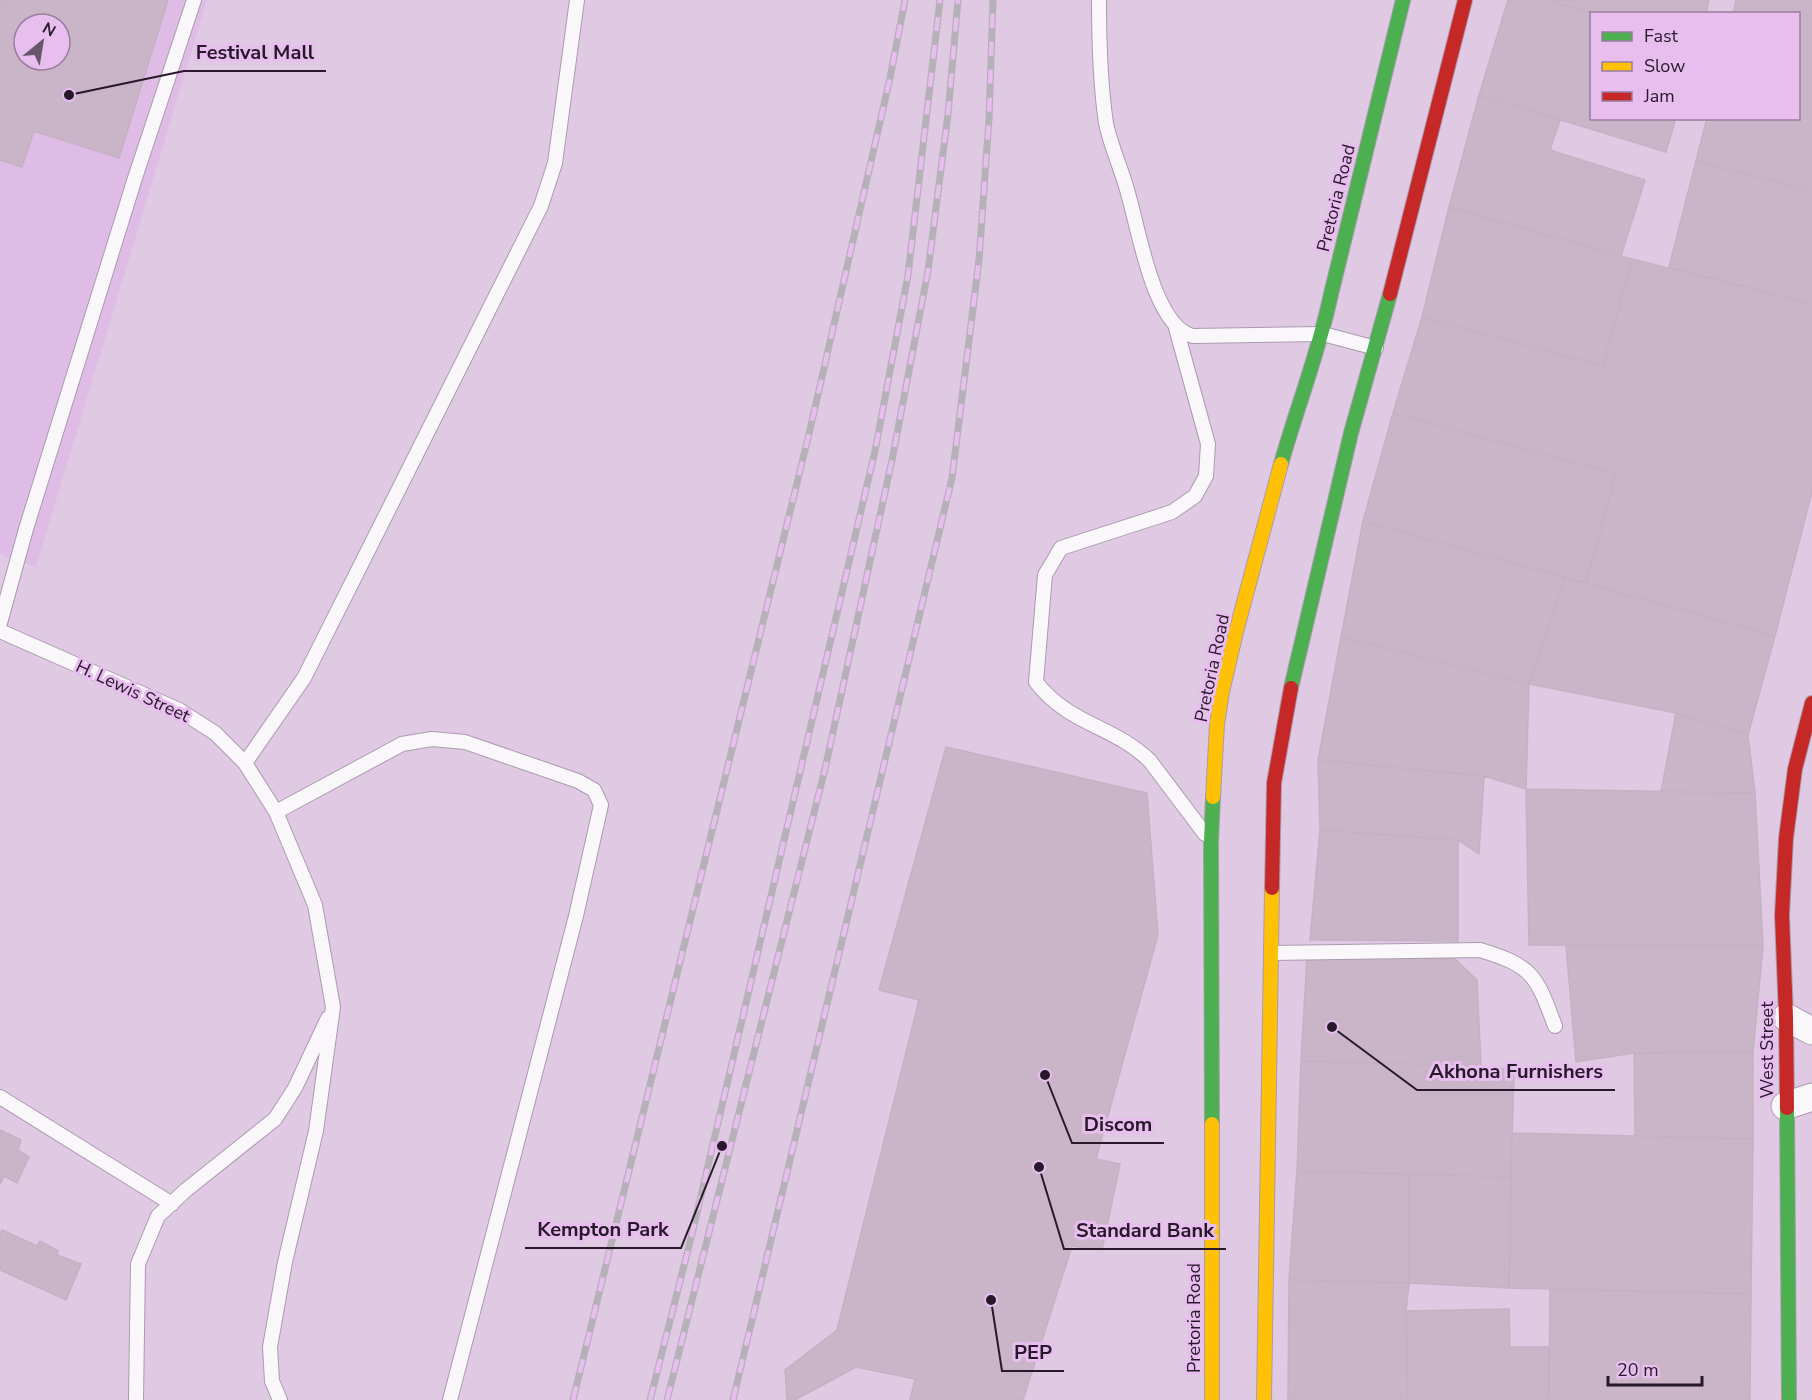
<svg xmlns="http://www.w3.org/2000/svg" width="1812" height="1400" font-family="'Nunito Sans',sans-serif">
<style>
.built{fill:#dfbce6;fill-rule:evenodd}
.building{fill:#c9b5c7;stroke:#c5b1c3;stroke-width:1.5;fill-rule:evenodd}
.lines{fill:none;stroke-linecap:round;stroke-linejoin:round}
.lane-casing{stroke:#ab9aaf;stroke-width:16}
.street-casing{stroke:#ab9aaf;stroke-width:29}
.fast-casing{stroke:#ab9aaf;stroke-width:16}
.slow-casing{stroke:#ab9aaf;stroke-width:16}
.jam-casing{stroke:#ab9aaf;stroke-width:16}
.lane{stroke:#faf7fb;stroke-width:14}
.street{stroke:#faf7fb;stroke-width:27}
.fast{stroke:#4caf50;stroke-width:14}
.slow{stroke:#ffc107;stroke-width:14}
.jam{stroke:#c62828;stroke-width:14}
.rail-casing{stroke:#b6b1b8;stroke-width:7}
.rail{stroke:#e7beee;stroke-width:4.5;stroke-dasharray:14;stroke-linecap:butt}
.labels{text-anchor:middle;stroke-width:6;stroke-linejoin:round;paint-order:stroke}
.street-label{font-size:18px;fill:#27182a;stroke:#e7beee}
.leader{fill:none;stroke:#27182a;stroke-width:2}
.callout-dot{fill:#27182a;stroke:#e7beee;stroke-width:2}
.callout-label{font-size:20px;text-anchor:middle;font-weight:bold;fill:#27182a;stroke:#e7beee;stroke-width:6;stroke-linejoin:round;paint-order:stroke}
</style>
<rect width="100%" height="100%" fill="#dfc9e3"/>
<path class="built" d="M 0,0 L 207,0 L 36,567 L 0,554 ZM 24,24 L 60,24 L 60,60 L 24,60 Z"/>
<path class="building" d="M 0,0 L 168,0 L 119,158 L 34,131 L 22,167 L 0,160 ZM 24,24 L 60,24 L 60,60 L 24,60 Z
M 1508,0 L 1549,0 L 1594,14 L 1592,14 L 1592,118 L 1676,118 L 1666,152 L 1479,95 Z
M 1549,0 L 1709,0 L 1706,14 L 1594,14 Z
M 1736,0 L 1812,0 L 1812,68 L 1798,65 L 1798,14 L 1733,14 Z
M 1798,65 L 1812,68 L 1812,191 L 1696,161 L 1707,118 L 1798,118 Z
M 1479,95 L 1560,120 L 1550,150 L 1645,180 L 1621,256 L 1449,207 Z
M 1696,161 L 1812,191 L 1812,304 L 1669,267 Z
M 1449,207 L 1632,259 L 1603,366 L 1422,317 Z
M 1632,259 L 1812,304 L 1812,492 L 1775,636 L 1586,583 L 1616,474 L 1393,413 L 1422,317 L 1603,366 Z
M 1393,413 L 1616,474 L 1586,583 L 1363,521 Z
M 1363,521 L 1566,578 L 1529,684 L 1341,637 Z
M 1566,578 L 1775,636 L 1748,735 L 1676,713 L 1529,684 Z
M 1341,637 L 1529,684 L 1526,789 L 1484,776 L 1318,760 Z
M 1676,713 L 1748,735 L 1755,793 L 1661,792 Z
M 946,747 L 1147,793 L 1158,935 L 1096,1159 L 1120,1164 L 1102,1250 L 1072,1246 L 1023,1400 L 910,1400 L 915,1379 L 856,1367 L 795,1400 L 787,1400 L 785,1370 L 837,1330 L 919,1000 L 879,990 Z
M 1318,760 L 1484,776 L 1479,854 L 1458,840 L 1320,830 Z
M 1526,789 L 1755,793 L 1763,946 L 1529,945 Z
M 1320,830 L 1458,840 L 1458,941 L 1310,940 Z
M 1566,945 L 1763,946 L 1753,1052 L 1634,1053 L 1576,1062 Z
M 1307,957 L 1455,959 L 1477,980 L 1481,1066 L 1301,1061 Z
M 1753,1052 L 1753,1139 L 1635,1136 L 1634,1053 Z
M 1301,1061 L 1481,1066 L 1514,1070 L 1511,1177 L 1297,1171 Z
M 0,1130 L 21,1140 L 18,1150 L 29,1157 L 17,1183 L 4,1176 L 0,1184 Z
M 1512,1133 L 1753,1139 L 1751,1294 L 1509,1288 Z
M 1297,1171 L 1409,1174 L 1409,1283 L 1289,1280 Z
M 1409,1174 L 1511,1177 L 1509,1288 L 1409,1283 Z
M 2,1230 L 37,1246 L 40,1241 L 58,1251 L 57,1255 L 81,1264 L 66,1300 L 0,1270 L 0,1234 Z
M 1289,1280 L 1409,1283 L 1406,1311 L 1408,1400 L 1288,1400 Z
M 1550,1289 L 1751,1294 L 1750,1400 L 1549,1400 Z
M 1509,1309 L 1510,1347 L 1549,1347 L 1549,1400 L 1408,1400 L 1406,1311 Z"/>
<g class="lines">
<g class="lane-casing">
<path id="lane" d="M 1099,0 C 1099,40 1100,83 1106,123 C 1111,148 1123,172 1129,197 C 1139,231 1154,327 1193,336 L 1323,334 L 1376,348
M 1176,328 L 1208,444 L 1206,476 L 1195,496 L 1172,512 L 1061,548 L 1045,575 L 1036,682 C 1069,725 1115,726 1150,761 L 1205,834
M 0,623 L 26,529 L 135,178 L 194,0
M 0,631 L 179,710 L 215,733 L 245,763 L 276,812 L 315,905 L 333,1007 L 316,1131 L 285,1262 L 270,1347 L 272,1381 L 280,1400
M 245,763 L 304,678 L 541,206 L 555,163 L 577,0
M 276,812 L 402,744 L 432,739 L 465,742 L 578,781 L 594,790 L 601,805 L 576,916 L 450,1400
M 1271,953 L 1480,950 C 1533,966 1536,975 1555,1026
M 0,1097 L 172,1204
M 136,1400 L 138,1264 L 158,1216 L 186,1190 L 275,1119 L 295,1088 L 328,1018"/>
</g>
<g class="street-casing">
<path id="street" d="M 1786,1017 L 1812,1031
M 1785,1106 L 1812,1097"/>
</g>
<g class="fast-casing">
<path id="fast" d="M 1281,464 C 1297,407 1319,352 1331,294 L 1403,0
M 1291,688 L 1351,433 L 1390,294
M 1787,1108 L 1789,1400
M 1212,1124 L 1211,842 L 1213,797"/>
</g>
<g class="slow-casing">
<path id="slow" d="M 1213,797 L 1217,724 L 1222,692 L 1236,632 L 1281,464
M 1212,1124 L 1212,1400
M 1264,1400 L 1272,888"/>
</g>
<g class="jam-casing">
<path id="jam" d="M 1390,294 L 1465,0
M 1272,888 L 1274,783 L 1291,688
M 1787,1108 L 1786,1017 L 1782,915 L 1786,838 L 1795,769 L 1812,703"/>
</g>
<use href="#lane" class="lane"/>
<use href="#street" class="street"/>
<use href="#fast" class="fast"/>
<use href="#slow" class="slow"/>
<use href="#jam" class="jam"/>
<g class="rail-casing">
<path id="rail" d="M 573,1400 L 809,434 L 890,78 L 905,0
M 650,1400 L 692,1234 L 875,451 L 908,275 L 940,0
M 667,1400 L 825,769 L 892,460 L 928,271 L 948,114 L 958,0
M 733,1400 L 952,478 L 979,260 L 989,119 L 993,0"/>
</g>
<use href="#rail" class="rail"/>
</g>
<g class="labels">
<g class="street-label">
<text transform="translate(1336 198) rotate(-76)" y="6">Pretoria Road</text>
<text transform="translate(1212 668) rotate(-78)" y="6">Pretoria Road</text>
<text transform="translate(133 691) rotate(25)" y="6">H. Lewis Street</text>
<text transform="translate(1767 1050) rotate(-90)" y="6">West Street</text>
<text transform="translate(1194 1318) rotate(-90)" y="6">Pretoria Road</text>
</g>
</g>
<path class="leader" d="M69 95L184 71H326M1332 1027L1417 1090H1615M1045 1075L1072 1143H1164M722 1146L681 1248H525M1039 1167L1064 1249H1226M991 1300L1002 1371H1064"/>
<g class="callout-dot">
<circle cx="69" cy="95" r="6"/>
<circle cx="1332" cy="1027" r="6"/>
<circle cx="1045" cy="1075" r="6"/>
<circle cx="722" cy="1146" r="6"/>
<circle cx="1039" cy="1167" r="6"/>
<circle cx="991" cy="1300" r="6"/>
</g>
<g class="callout-label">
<text x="255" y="59">Festival Mall</text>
<text x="1516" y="1078">Akhona Furnishers</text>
<text x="1118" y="1131">Discom</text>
<text x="603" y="1236">Kempton Park</text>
<text x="1145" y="1237">Standard Bank</text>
<text x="1033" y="1359">PEP</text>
</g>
<rect x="1590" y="12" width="210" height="108" fill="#e7beee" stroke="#9a7ca0" stroke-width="1.5"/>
<rect x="1602" y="32" width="30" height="9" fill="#4caf50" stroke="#9a7ca0" stroke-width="1.5"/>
<text x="1644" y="42" font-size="18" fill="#27182a">Fast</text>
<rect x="1602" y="62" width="30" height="9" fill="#ffc107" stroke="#9a7ca0" stroke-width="1.5"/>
<text x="1644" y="72" font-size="18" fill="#27182a">Slow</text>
<rect x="1602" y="92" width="30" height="9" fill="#c62828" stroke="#9a7ca0" stroke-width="1.5"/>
<text x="1644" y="102" font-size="18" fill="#27182a">Jam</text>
<g transform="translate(42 42) rotate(30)"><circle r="28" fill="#e7beee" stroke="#9a7ca0" stroke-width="1.5"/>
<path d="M0-4.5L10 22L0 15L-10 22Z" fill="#67566b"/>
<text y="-9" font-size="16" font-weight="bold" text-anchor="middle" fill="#27182a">N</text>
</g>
<path d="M1608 1376v9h94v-9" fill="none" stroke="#27182a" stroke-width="3"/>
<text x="1617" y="1376" font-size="18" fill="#27182a" stroke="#e7beee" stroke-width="4.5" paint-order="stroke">20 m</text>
</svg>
